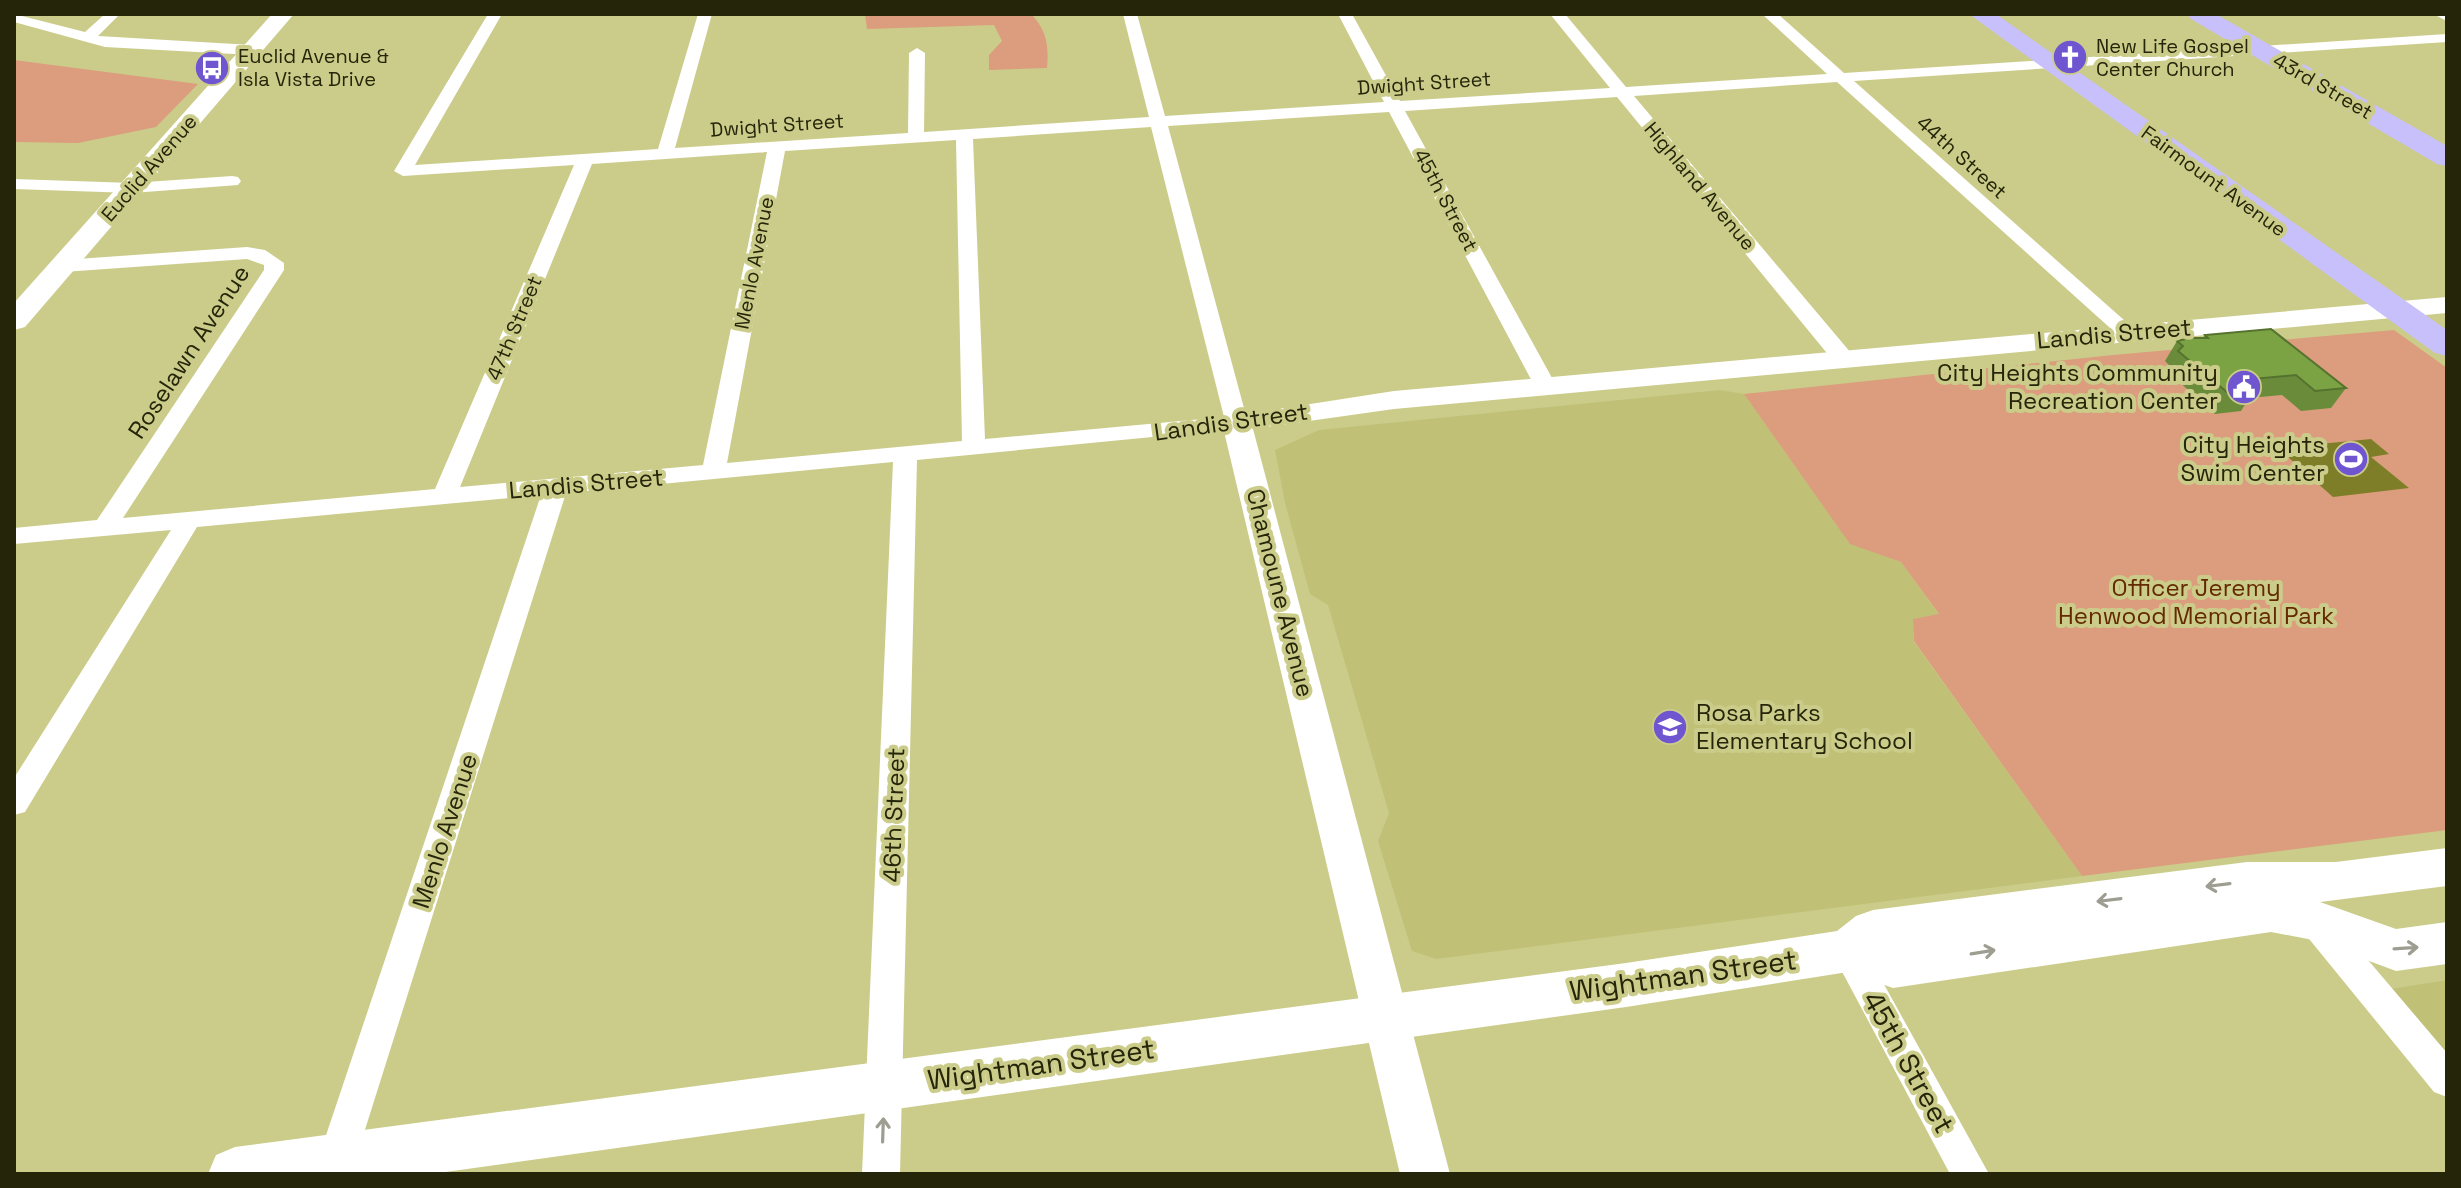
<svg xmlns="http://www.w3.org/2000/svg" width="2461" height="1188" font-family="'Space Grotesk',sans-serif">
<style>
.built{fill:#c0c177}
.green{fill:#db9d7d}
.water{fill:#7f7e28}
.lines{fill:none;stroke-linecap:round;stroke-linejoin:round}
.minor{fill:#fff;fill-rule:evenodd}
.tertiary{fill:#fff;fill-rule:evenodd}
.secondary{fill:#fff;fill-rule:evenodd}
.primary{fill:#c8c0fa;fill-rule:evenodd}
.wall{fill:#6a8c3a}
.building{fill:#7ba343;stroke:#56722f;stroke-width:2}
.oneway{stroke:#9d9d91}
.labels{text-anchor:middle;stroke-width:8;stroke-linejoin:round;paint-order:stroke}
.far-poi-label{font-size:20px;fill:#25250a;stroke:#cbcc8a;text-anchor:start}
.far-street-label{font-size:20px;fill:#25250a;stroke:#cbcc8a}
.street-label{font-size:24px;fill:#25250a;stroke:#cbcc8a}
.poi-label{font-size:24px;fill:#25250a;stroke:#cbcc8a;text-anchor:end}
.park-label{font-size:24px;fill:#642900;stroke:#cbcc8a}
.near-street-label{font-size:28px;fill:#25250a;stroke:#cbcc8a}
</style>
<rect width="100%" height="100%" fill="#cbcc8a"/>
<path class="built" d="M 1720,390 L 1744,394 L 1850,543 L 1901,562 L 1939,615 L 1913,619 L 1914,642 L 2082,876 L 1436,959 L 1412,951 L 1378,841 L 1389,813 L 1328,605 L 1310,594 L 1285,503 L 1275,450 L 1319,430 Z
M 2447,980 L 2447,1056 L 2391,989 Z"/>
<path class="green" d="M 865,14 L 1031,14 C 1047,30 1049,47 1047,68 L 989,70 L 989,55 L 1002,41 L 994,25 L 867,29 Z
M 14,60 L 198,84 L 156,127 L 78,143 L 14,142 Z
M 2394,330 L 2447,368 L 2447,830 L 2082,876 L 1914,641 L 1913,619 L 1939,614 L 1901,562 L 1850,544 L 1744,394 L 2113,355 Z"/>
<path class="water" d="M 2371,439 L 2389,454 L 2371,457 L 2409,488 L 2333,497 L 2278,448 Z"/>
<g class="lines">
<path class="minor" d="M 14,14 L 85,32 L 105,14 L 120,14 L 98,36 L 252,45 L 260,50 L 252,55 L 105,47 L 14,22 Z
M 488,14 L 502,14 L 415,165 L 658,149 L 698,14 L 712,14 L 675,148 L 908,133 L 909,53 L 917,48 L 925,53 L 924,132 L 1149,117 L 1123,14 L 1137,14 L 1165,116 L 1384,102 L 1338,14 L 1352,14 L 1400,101 L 1610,88 L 1550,14 L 1565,14 L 1626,87 L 1827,74 L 1762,14 L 1778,14 L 1844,73 L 2447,34 L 2447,42 L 1854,81 L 2133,328 L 2136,332 L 2133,336 L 2119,336 L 1837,82 L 1634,96 L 1851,353 L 1854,358 L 1851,363 L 1835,363 L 1617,97 L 1405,111 L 1557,387 L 1546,394 L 1535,387 L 1389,112 L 1168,126 L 1248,423 L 1245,428 L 917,460 L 900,1174 L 862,1174 L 893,462 L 566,493 L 351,1174 L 313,1174 L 541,495 L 197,527 L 25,812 L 14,815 L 14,778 L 171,530 L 14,544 L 14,528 L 97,520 L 264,270 L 264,265 L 247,259 L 63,272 L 53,266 L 63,260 L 247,247 L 265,250 L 284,263 L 284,270 L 123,518 L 435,489 L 574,165 L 403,176 L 394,171 ZM 1151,127 L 1224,417 L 985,439 L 973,139 ZM 956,140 L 962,441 L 727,463 L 785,151 ZM 767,152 L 703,465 L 460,487 L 592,164 Z
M 2433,14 L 2447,14 L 2447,21 Z
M 232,176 L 238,177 L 241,181 L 238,185 L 132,193 L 14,189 L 14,179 L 132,183 Z
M 2317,910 L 2329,914 L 2447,1053 L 2447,1097 L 2434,1092 L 2305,934 L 2301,924 L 2305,914 Z
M 1848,936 L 1860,941 L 1989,1174 L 1950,1174 L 1831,951 L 1836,941 Z"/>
<path class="tertiary" d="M 2447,297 L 2447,313 L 1394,409 L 1253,429 L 1450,1174 L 1400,1174 L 1222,423 L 1227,417 L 1394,391 Z"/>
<path class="secondary" d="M 272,14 L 294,14 L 25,327 L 14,330 L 14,303 Z
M 2447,848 L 2447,886 L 2320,902 L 2396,929 L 2447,922 L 2447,964 L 2396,971 L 2313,940 L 2271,932 L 1893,988 L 1848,972 L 1626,1007 L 431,1174 L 208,1174 L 216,1155 L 235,1147 L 1626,963 L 1837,931 L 1856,916 L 1873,910 L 2247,862 L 2336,862 Z"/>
<path class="primary" d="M 1969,14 L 1996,14 L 2447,330 L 2447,356 L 2435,353 Z
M 2187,14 L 2216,14 L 2447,146 L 2447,166 L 2437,164 L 2191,19 Z"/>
</g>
<path class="wall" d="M 2205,335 L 2346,388 L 2331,408 L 2301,411 L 2282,395 L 2249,398 L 2241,411 L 2215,414 L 2167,371 L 2170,366 L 2165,361 L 2177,341 L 2203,338 Z"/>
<path class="building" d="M 2271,329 L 2346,388 L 2315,391 L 2296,375 L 2241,380 L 2254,391 L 2228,393 L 2178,351 L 2183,346 L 2177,341 L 2190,338 L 2208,338 L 2205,335 Z"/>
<defs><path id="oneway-shaft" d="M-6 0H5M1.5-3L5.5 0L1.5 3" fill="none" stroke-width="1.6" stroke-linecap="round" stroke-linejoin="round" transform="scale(2)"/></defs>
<g class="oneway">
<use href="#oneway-shaft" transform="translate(2218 885) rotate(173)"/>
<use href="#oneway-shaft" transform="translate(2109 900) rotate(173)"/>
<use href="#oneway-shaft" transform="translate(2406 948) rotate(-4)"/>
<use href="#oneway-shaft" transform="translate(1983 952) rotate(-9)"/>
<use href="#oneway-shaft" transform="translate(883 1130) rotate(-88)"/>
</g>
<defs>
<g id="church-disc" transform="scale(1.8)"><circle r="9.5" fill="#6f56d0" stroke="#cbcc8a"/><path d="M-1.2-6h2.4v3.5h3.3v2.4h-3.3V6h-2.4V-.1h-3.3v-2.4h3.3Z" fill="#fff"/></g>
<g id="bus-disc" transform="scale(1.8)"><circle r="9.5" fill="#6f56d0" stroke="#cbcc8a"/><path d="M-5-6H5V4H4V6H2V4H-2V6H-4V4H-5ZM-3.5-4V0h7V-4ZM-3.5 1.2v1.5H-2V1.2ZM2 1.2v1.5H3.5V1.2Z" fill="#fff"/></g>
<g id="civic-disc" transform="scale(1.8)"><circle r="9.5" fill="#6f56d0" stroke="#cbcc8a"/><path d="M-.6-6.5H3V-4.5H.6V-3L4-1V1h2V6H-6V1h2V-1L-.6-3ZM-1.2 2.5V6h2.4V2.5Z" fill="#fff"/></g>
<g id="stadium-disc" transform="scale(1.8)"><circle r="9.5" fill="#6f56d0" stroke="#cbcc8a"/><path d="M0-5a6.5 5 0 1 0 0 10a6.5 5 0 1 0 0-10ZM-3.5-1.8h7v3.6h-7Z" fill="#fff"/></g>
<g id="school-disc" transform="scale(1.8)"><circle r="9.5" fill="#6f56d0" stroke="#cbcc8a"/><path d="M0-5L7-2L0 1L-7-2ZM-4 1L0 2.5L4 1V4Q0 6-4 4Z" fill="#fff"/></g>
</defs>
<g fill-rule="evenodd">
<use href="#church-disc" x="2070" y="57"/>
<use href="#bus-disc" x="212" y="68"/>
<use href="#civic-disc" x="2244" y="387"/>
<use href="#stadium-disc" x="2351" y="459"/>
<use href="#school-disc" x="1670" y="727"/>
</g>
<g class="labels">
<g class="far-poi-label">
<text x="2096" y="53">New Life Gospel<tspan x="2096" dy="23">Center Church</tspan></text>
<text x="238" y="63">Euclid Avenue &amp;<tspan x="238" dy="23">Isla Vista Drive</tspan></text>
</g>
<g class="far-street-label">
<text transform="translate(1424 83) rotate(-4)" y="7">Dwight Street</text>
<text transform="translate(2323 86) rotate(30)" y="7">43rd Street</text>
<text transform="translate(777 125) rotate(-4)" y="7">Dwight Street</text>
<text transform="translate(1962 157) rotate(42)" y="7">44th Street</text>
<text transform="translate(149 168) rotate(-49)" y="7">Euclid Avenue</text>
<text transform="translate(2214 181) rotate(36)" y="7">Fairmount Avenue</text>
<text transform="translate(1700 186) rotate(50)" y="7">Highland Avenue</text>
<text transform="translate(1446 200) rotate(62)" y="7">45th Street</text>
<text transform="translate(754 263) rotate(-79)" y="7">Menlo Avenue</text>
<text transform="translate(514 328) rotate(-67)" y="7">47th Street</text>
</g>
<g class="street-label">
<text transform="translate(2114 334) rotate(-5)" y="8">Landis Street</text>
<text transform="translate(189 352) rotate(-57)" y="8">Roselawn Avenue</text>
<text transform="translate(1231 422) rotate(-8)" y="8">Landis Street</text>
<text transform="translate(586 484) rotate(-5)" y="8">Landis Street</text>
<text transform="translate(1280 593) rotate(76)" y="8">Chamoune Avenue</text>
<text transform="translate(894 815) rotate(-88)" y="8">46th Street</text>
<text transform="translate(445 831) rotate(-72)" y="8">Menlo Avenue</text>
</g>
<g class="poi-label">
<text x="2218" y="381">City Heights Community<tspan x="2218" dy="28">Recreation Center</tspan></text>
<text x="2325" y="453">City Heights<tspan x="2325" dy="28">Swim Center</tspan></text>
<text x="1696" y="721" text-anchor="start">Rosa Parks<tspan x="1696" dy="28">Elementary School</tspan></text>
</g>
<g class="park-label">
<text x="2196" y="596">Officer Jeremy<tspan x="2196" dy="28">Henwood Memorial Park</tspan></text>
</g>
<g class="near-street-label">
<text transform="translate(1683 975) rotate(-8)" y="10">Wightman Street</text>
<text transform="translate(1909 1062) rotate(61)" y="10">45th Street</text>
<text transform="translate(1041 1064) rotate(-8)" y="10">Wightman Street</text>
</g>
</g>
<rect width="2461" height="1188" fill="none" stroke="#25250a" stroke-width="32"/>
</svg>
